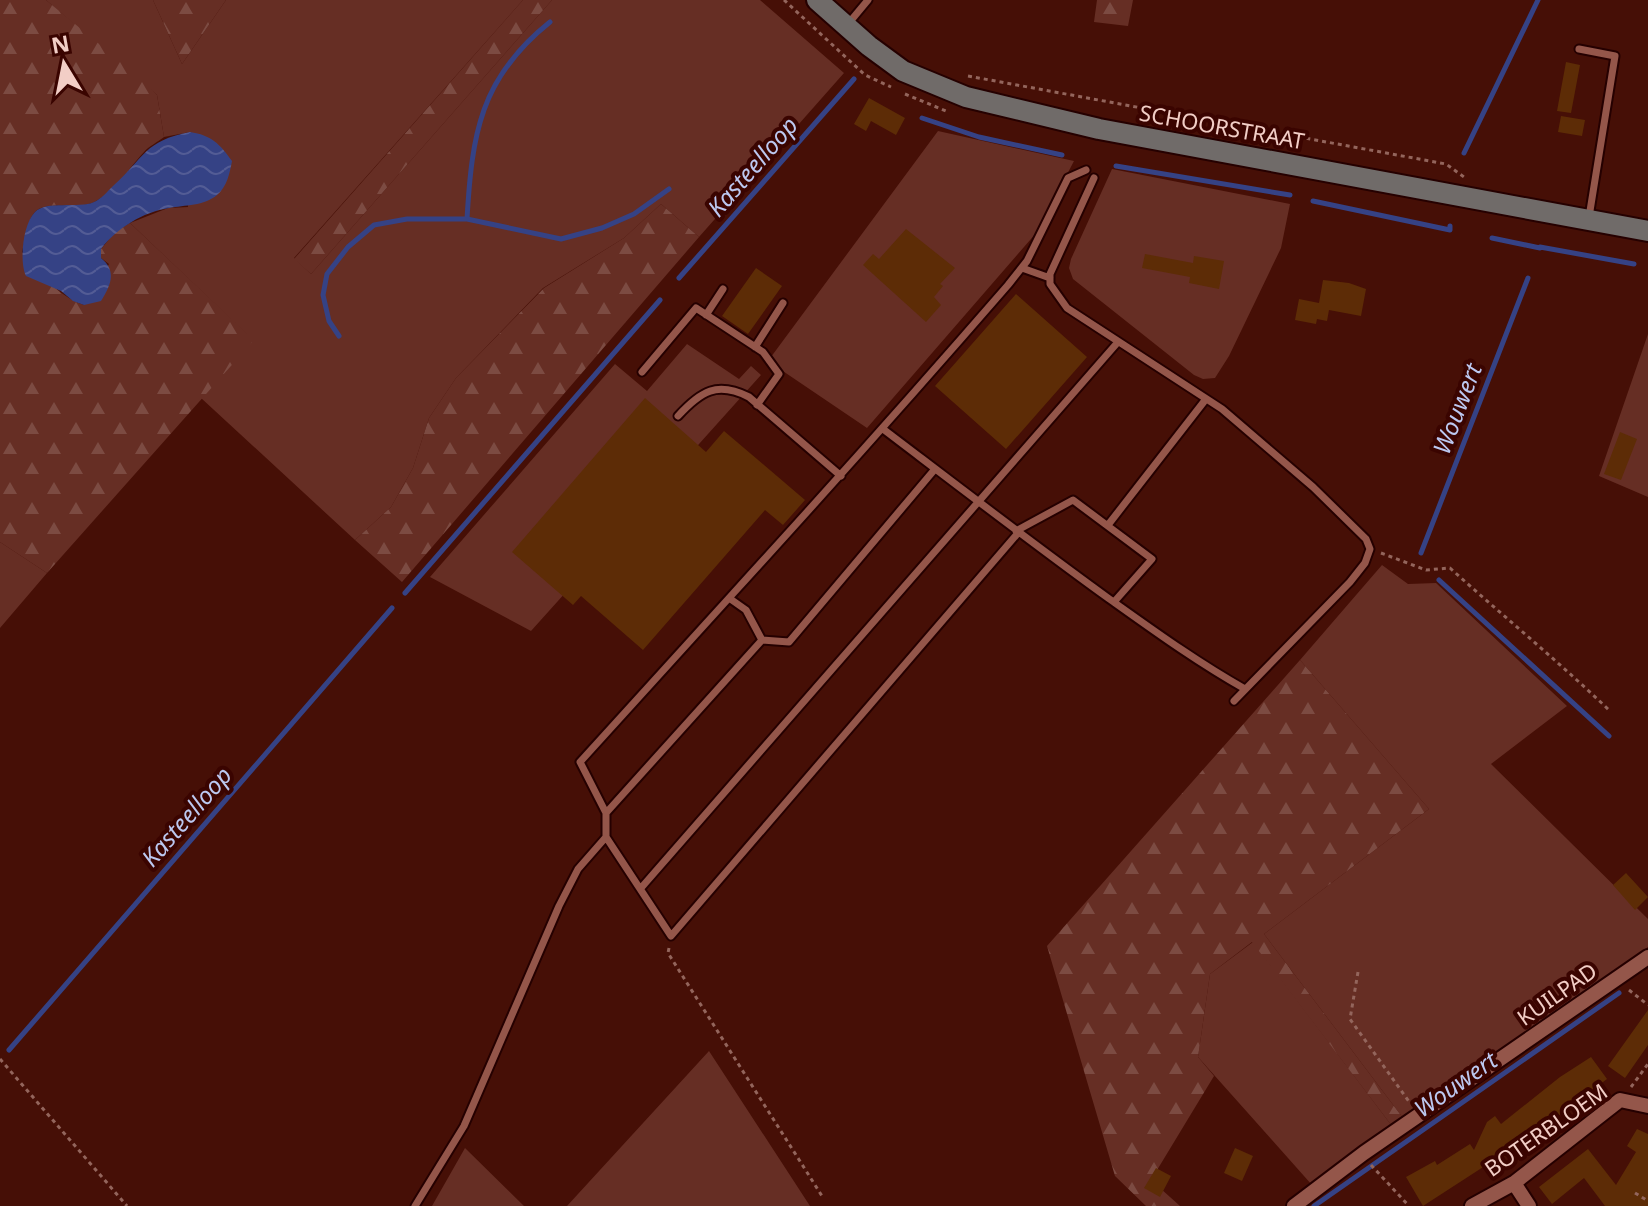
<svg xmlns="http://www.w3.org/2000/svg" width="1648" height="1206" font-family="'Noto Sans',sans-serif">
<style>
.green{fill:#662e24}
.forest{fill:url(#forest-firs)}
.water{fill:url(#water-waves)}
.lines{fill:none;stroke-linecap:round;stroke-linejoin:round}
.stream{stroke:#354285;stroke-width:5}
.building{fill:#5d2c06}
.lane-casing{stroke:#250000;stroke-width:11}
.street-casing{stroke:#250000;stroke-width:18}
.secondary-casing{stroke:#250000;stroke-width:24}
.path{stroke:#93655c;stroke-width:3;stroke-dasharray:4 4;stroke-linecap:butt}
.lane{stroke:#94564a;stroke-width:7}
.street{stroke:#94564a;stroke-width:14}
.secondary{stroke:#706b69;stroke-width:20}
.labels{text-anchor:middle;stroke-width:8;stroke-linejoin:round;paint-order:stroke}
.street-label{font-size:22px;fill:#f2cec6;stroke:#3a0400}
.water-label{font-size:24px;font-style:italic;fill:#bcc8f0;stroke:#3a0400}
</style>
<defs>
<pattern id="forest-firs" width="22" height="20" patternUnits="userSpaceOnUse" patternTransform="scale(2)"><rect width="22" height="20" fill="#662e24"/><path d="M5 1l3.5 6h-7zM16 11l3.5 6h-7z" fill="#7c4b42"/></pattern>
<pattern id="water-waves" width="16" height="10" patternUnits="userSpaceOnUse" patternTransform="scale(2)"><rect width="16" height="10" fill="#354285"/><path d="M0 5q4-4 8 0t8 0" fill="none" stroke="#535c95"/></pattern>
</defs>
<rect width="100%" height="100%" fill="#460f06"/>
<path class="green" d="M 46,0 L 153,0 L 182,64 L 226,0 L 523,0 L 294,258 L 311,274 L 552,0 L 760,0 L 844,73 L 699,237 L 661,204 L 624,238 L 543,288 L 456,378 L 429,418 L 413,468 L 391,507 L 355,540 L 201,398 L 253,340 L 130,223 L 168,208 L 188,207 L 190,132 L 164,137 L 157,95 Z
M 938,131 L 1074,161 L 1037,232 L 867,428 L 768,361 Z
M 1112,169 L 1290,204 L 1281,248 L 1229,356 L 1215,378 L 1203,379 L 1194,375 L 1073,279 L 1069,268 L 1071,259 Z
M 1648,334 L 1648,497 L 1599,476 Z
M 687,344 L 739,379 L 751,366 L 761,375 L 531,631 L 430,577 L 615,364 L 647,391 Z
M 0,542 L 47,573 L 0,628 Z
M 1382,565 L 1408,584 L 1436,583 L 1567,706 L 1491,764 L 1648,919 L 1648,947 L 1403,1118 L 1264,934 L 1429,809 L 1300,660 Z
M 1253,942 L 1392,1126 L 1312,1185 L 1198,1057 L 1210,974 Z
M 709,1051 L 810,1206 L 567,1206 Z
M 465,1148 L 524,1206 L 432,1206 Z"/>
<path class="forest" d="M 0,0 L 46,0 L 133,72 L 157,95 L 164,137 C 158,142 149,146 144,152 C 129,168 116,190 96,201 C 79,211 49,200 36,211 C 27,219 25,241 22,252 C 40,272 57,296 84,305 L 109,264 L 101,258 L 101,249 L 116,231 L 130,223 L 254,340 L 47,573 L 0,542 Z
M 153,0 L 226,0 L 182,64 Z
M 523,0 L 552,0 L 311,274 L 294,259 Z
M 1097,0 L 1133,0 L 1128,26 L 1094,22 Z
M 661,204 L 699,237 L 402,582 L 355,540 L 391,507 L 413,468 L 429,418 L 456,378 L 544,288 L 624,238 Z
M 1300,660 L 1429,809 L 1264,934 L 1403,1118 L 1392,1126 L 1252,942 L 1210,974 L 1198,1057 L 1214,1076 L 1151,1180 L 1180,1206 L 1146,1206 L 1115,1176 L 1047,946 Z"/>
<path class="water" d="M 190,132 C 211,135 220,144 232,161 C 230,172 227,187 217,195 C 204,206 185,205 169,208 C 143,212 117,228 101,249 L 101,258 C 117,271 111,285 101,301 L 84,305 L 73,301 L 61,291 L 26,276 C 19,261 23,224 35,212 C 46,200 79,209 94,202 C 101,199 107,192 113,186 C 145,157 144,141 190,132 Z"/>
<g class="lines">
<path class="stream" d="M 922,118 L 979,137 L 1062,155
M 1464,153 L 1538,0
M 1116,166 L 1290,195
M 1313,201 L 1450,230 L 1450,226
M 467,219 C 472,134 480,78 550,22
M 1492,238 L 1540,248
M 1540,247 L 1634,264
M 679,278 L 854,79
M 339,336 L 329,321 L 323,295 L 327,274 L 348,247 L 374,225 L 407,219 L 467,219 L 561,239 L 602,228 L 634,214 L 669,189
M 1421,553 L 1528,278
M 1439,580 L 1609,736
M 405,593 L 660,300
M 9,1050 L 392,608
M 1314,1206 L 1619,993"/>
</g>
<path class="building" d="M 1566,62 L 1580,65 L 1571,113 L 1557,111 Z
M 869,98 L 905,118 L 896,135 L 871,121 L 866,131 L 854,124 Z
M 1561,116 L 1585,120 L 1582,136 L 1558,132 Z
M 906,229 L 955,268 L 940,284 L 943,286 L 934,297 L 941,305 L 926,322 L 863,265 L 873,254 L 879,259 Z
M 1145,254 L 1193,263 L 1194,256 L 1224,261 L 1219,289 L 1189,283 L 1190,277 L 1142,268 Z
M 756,268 L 782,286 L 748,334 L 722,316 Z
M 1323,280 L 1349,283 L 1366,289 L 1361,316 L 1329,310 L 1327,321 L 1317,319 L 1316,324 L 1295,320 L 1299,299 L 1319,303 Z
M 1016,294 L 1087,357 L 1006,449 L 935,386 Z
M 645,398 L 706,452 L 724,431 L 805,500 L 783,525 L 765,510 L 643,650 L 581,596 L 573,605 L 512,552 Z
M 1620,432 L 1637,439 L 1621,480 L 1604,474 Z
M 1626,873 L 1648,897 L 1635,910 L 1613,885 Z
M 1648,1010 L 1648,1045 L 1625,1078 L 1608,1066 Z
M 1591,1057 L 1607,1079 L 1496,1163 L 1494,1160 L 1423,1206 L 1406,1177 L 1435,1161 L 1437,1165 L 1470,1144 L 1474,1150 L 1487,1122 L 1495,1116 L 1501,1124 L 1560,1077 Z
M 1637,1129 L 1648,1134 L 1648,1206 L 1605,1206 L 1584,1178 L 1552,1204 L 1539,1187 L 1588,1149 L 1616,1185 L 1636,1152 L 1627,1146 Z
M 1235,1148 L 1253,1156 L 1242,1181 L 1224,1173 Z
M 1156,1168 L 1171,1176 L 1160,1197 L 1144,1188 Z"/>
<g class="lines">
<g class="lane-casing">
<path id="lane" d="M 848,24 L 868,0
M 1579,49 L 1615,56 L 1589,217
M 1094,178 L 1050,274 L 1050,284 L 1067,308 L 1222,409 L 1313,487 L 1366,539 L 1370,549 L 1365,563 L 1350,582 L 1234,701
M 1022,268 L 1050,278
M 706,315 L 723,289
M 755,347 L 783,303
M 642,372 L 696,308 L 763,352 L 779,374 L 757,405
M 678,416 C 701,391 717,381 749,397 L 841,476
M 883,429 C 958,486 1032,543 1108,598 C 1153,630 1197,662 1245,689
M 1108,525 L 1206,399
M 1016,531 L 1073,500 L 1152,559 L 1114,602
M 729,598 L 746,610 L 762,640 L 606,813 L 580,762 L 729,598 C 823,495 916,391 1008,285 L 1027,261 L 1068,178 L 1086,170
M 762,640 L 789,642 L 935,469
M 606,813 L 606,837 L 671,936 L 1018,533
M 641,888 L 1118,342
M 415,1206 L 464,1126 L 559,906 L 578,869 L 606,837"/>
</g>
<g class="street-casing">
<path id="street" d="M 1514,1183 L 1529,1206
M 1294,1206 L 1364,1153 L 1648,957
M 1472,1206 L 1514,1183 L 1620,1100 L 1648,1106"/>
</g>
<g class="secondary-casing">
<path id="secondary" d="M 817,0 L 869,46 L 903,71 L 966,97 L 1099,129 L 1648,231"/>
</g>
<path class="path" d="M 784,0 L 865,75 L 891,87
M 968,76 L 1446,164 L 1464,177
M 905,94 L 946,111
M 1381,553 L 1426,570 L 1450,568 C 1503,616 1558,661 1610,711
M 669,948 L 668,953 L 822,1196
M 1358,972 L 1350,1019 L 1410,1103
M 1629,990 L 1648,1005
M 0,1059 L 127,1206
M 1631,1087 L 1648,1064
M 1371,1165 L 1409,1206
M 1635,1193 L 1648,1201"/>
<use href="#lane" class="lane"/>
<use href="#street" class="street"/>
<use href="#secondary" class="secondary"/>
</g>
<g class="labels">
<g class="street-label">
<text transform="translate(1222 127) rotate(10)" y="8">SCHOORSTRAAT</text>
<text transform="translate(1557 994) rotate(-35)" y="8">KUILPAD</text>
<text transform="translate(1546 1130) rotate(-35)" y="8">BOTERBLOEM</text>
</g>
<g class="water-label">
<text transform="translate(753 167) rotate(-49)" y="8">Kasteelloop</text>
<text transform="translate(1458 409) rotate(-69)" y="8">Wouwert</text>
<text transform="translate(187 817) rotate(-49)" y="8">Kasteelloop</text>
<text transform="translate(1456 1085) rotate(-35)" y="8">Wouwert</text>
</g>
</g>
<g transform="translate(64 64) rotate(350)" stroke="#3a0400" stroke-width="6" paint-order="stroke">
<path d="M0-6L14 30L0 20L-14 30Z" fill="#f2cec6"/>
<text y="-12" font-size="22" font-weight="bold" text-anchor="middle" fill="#f2cec6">N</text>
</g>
</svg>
